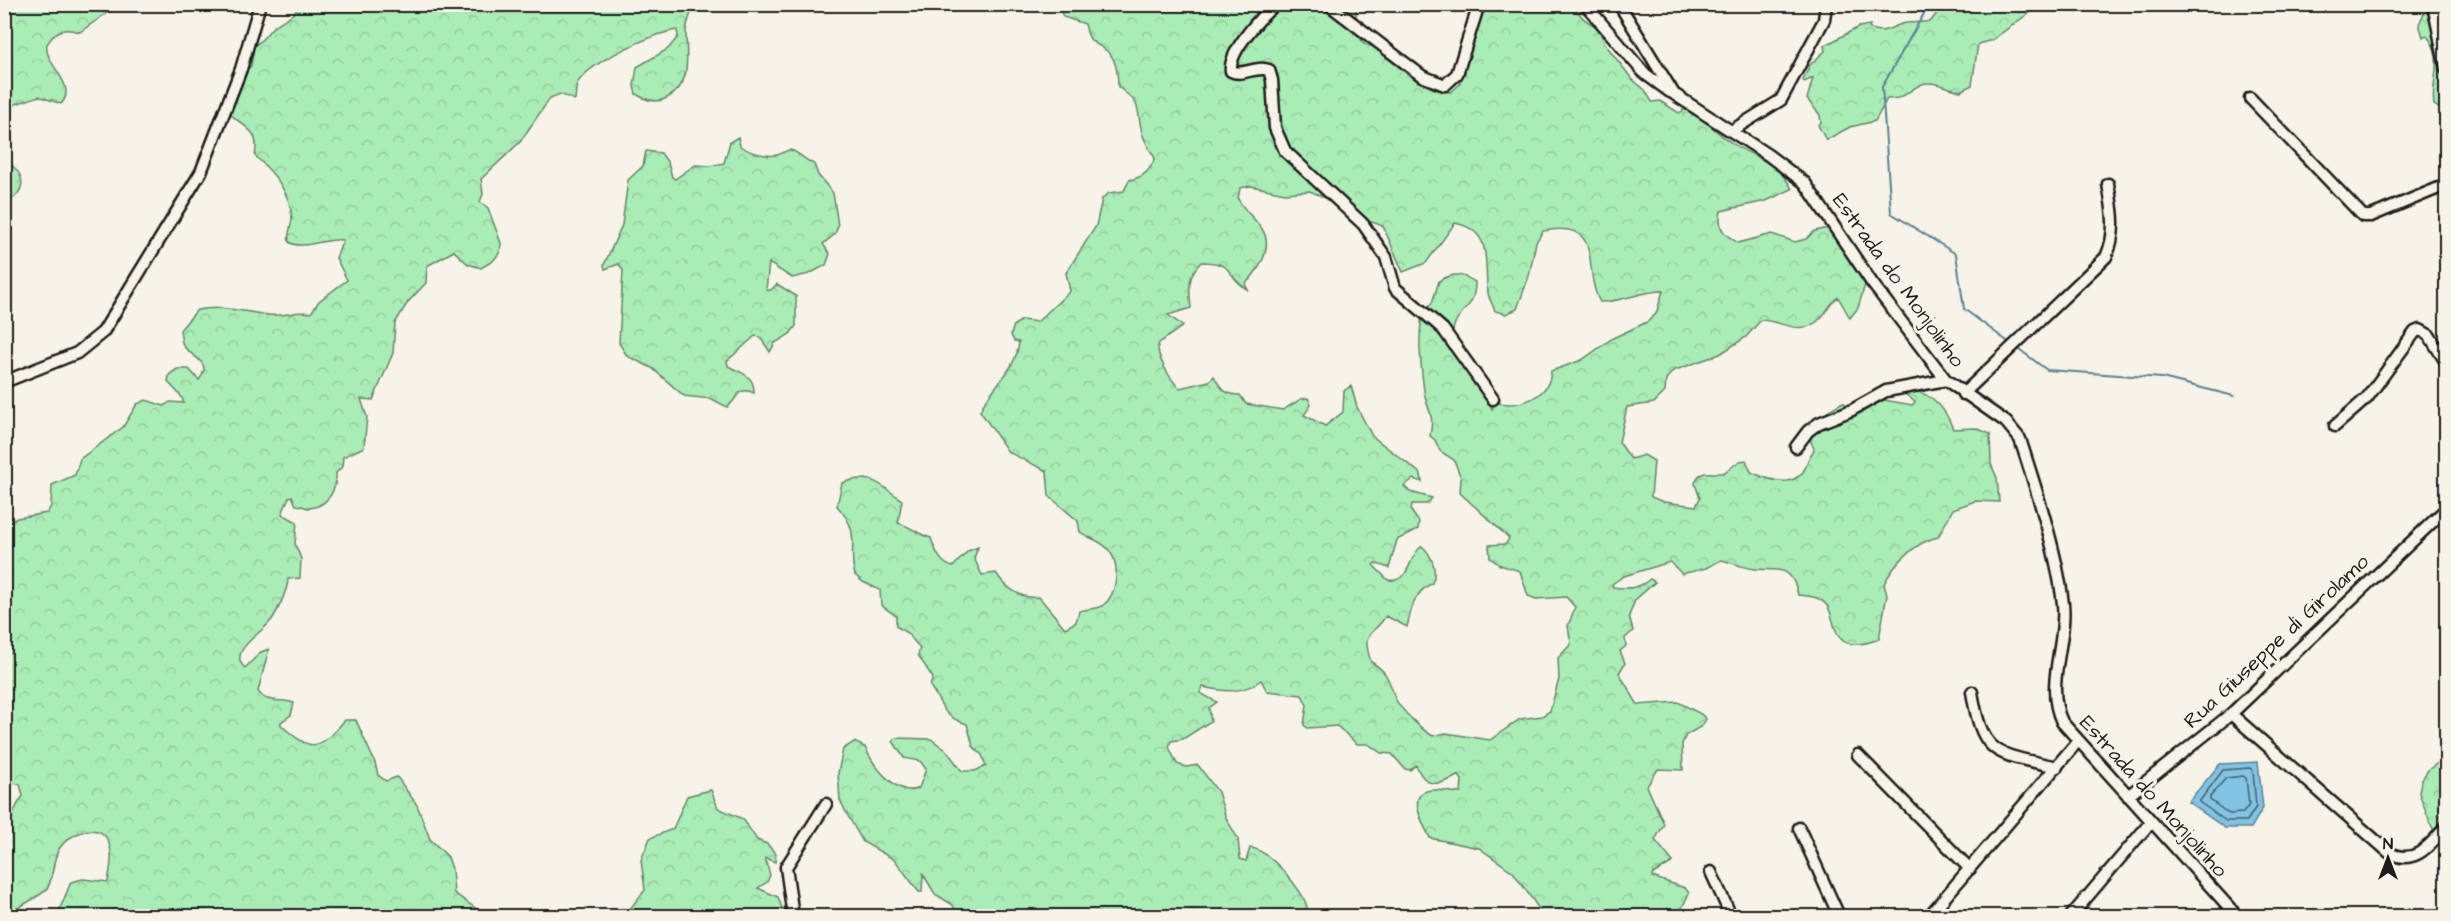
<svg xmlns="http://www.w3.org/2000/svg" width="2451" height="921" font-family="'Architects Daughter',sans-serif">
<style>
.forest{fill:url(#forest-crowns);stroke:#638468;stroke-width:1.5;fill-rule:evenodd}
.water{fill:#82c2e2;stroke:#598093;stroke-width:1.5}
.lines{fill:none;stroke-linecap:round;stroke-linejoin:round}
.shore{stroke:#455e6b;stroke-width:1.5}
.stream{stroke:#598093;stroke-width:2}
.minor-casing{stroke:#1c1c1c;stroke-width:15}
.minor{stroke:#f7f3e8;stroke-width:10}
.labels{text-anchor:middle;stroke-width:6;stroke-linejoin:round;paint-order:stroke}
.street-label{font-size:21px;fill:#1c1c1c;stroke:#f7f3e8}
</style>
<defs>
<pattern id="forest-crowns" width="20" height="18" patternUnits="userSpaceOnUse" patternTransform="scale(1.5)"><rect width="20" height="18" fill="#aaecb5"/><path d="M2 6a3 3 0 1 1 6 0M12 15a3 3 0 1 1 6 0" fill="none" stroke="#92ca9b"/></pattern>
</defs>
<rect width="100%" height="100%" fill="#f7f3e8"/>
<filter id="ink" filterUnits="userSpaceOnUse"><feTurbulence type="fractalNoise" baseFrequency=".0167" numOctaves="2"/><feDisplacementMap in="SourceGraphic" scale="12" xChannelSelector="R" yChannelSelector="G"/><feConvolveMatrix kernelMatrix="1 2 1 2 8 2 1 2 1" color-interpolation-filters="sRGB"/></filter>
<g filter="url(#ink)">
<path class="forest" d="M 5,4 L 118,5 L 80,32 C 63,27 57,29 47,44 C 43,64 79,85 61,104 L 39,96 L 13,105 L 5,118 Z
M 1066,4 L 1356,5 L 1357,33 L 1364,44 C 1398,51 1415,92 1451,92 L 1460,84 L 1460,70 L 1484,5 L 1567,4 L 1575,8 L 1584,19 L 1598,28 L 1605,44 L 1632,79 L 1645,90 L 1652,102 L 1660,101 L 1679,113 L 1686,109 C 1706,119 1714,131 1732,143 C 1756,160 1776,159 1792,189 L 1766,201 L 1721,211 C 1717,229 1724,234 1738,243 L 1772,234 L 1795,242 L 1806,239 L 1815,231 L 1838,226 L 1849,260 L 1867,278 L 1858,308 L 1850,318 L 1838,297 C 1830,303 1827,312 1820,319 C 1801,337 1782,321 1761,320 L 1746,337 L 1720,354 L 1673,371 L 1666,379 L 1665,392 L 1654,403 L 1627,407 L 1619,442 L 1631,459 L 1644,455 L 1654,461 L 1651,497 L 1664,502 L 1696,506 L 1700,498 L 1695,484 C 1698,468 1712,474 1723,473 L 1740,461 L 1746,460 L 1751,472 C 1775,483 1801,490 1809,458 C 1810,455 1813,453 1814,450 C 1814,446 1809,440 1809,436 L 1829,410 L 1843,402 L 1856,412 L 1884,400 L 1912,405 L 1915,402 L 1899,389 C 1928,390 1943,402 1953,429 L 1976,428 L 1990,434 L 1991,464 L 1997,478 L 1999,502 L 1975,501 L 1953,509 L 1938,537 C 1915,542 1894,564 1884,584 L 1887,595 L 1879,639 C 1822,660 1842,612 1821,600 C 1815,596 1805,596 1798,595 C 1792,563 1776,571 1755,569 C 1744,568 1732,562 1721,560 L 1706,568 L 1682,574 L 1670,562 L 1624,576 L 1612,584 L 1613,587 C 1628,589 1638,589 1650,579 L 1655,582 L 1635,600 L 1629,616 L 1633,631 L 1625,638 L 1626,646 L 1620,651 L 1625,663 L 1619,673 L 1638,705 L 1678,702 L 1701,714 L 1706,719 L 1702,726 L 1686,735 L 1682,744 L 1683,770 L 1658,769 L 1647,786 L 1664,824 L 1655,840 L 1673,862 L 1653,874 L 1652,877 L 1685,888 L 1689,893 L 1678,916 L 1544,916 L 1513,872 L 1479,848 L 1430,838 C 1423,824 1404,791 1433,790 C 1443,789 1452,793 1461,793 L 1462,780 L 1459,775 C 1439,787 1425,788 1416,765 L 1410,770 L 1405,769 L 1392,754 L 1381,753 L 1368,744 L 1357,744 L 1337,726 L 1307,728 L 1304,725 L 1307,705 L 1302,695 L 1267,691 L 1261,680 C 1242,694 1225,692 1203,687 L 1200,693 L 1217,702 L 1209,708 L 1211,721 L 1183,739 L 1171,741 L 1169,747 L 1177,764 L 1186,767 L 1198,765 L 1218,792 L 1226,818 L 1238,839 L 1240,859 L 1246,861 L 1250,848 C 1265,846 1307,893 1307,909 L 1301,916 L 957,916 L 953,905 L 935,894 L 923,874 L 922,892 L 919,892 L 895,860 L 863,842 L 848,816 L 840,800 L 838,773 L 843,749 L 854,742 L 865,747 C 872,763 897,799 919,788 L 926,769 L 920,761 L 904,758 L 893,741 L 896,738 L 931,739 L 946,750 L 962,771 L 975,771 L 986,766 L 982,755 L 973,746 L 967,724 C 940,716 944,705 930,686 L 933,678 L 918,655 L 920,648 L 907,633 L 896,626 L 896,616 L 881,605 L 880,590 L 863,582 L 855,575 C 847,549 863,533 837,506 L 842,483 C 872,472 880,485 902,500 L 898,523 C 910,526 918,534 931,538 C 935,550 940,564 953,567 L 968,551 L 978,547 L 974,558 L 982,575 L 996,573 C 1005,587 1021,600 1039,597 L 1065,628 L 1076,622 L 1079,611 C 1086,609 1096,609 1102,606 C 1117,596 1120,568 1111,553 C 1105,542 1090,539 1080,532 L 1078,521 L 1049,496 L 1047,471 L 1008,452 L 980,411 C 991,386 1016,372 1019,342 L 1014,341 L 1011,335 L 1014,325 L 1022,320 L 1037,322 L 1070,291 L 1066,273 L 1096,226 L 1102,199 L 1109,193 L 1124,191 L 1129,180 C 1144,177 1149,172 1155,158 C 1150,150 1144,141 1142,132 C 1135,105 1144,106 1118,87 C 1118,76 1117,60 1108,52 C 1095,40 1090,48 1085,24 L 1063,17 L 1060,8 ZM 1251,186 L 1285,193 L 1310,191 L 1328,199 L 1359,221 L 1372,222 L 1383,226 L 1403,272 L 1426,263 L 1455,223 C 1495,231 1483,264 1488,293 C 1489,299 1493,305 1495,311 L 1506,314 L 1517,309 L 1529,276 L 1536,242 L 1543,231 C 1607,219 1581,269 1600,302 C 1622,302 1641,291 1663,291 L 1656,314 L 1647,322 L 1613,338 L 1582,360 L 1551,371 C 1550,397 1518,409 1496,402 L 1492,409 C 1481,384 1445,357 1454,326 C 1460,307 1475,310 1475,282 C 1461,273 1453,273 1439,281 L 1432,303 L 1423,312 C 1417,339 1421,365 1424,391 C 1427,413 1435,410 1430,436 L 1435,440 L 1440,451 L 1454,460 L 1461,478 L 1460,493 L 1509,538 L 1506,544 L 1489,545 L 1490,558 L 1500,565 L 1520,571 L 1528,596 L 1536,599 L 1566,597 L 1575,607 L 1568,626 L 1571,644 L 1558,658 L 1559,679 L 1550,711 L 1542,716 L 1520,719 L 1490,740 L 1446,733 L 1433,736 C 1423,731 1401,710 1396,700 C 1389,683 1389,672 1371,662 C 1361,631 1371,638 1386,616 L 1407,627 C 1412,607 1413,594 1432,583 C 1438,571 1432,555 1422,546 C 1407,556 1412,583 1388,580 L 1373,565 L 1375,563 L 1389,568 L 1397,540 L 1418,529 L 1419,522 L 1411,511 L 1412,504 L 1427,504 L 1432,498 L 1410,492 L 1404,486 L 1413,479 L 1422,482 L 1421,474 L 1372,436 L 1357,407 L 1351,386 L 1344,391 L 1343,412 L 1325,426 L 1304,415 L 1311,405 L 1308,398 L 1301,399 L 1283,410 L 1246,404 L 1240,395 C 1225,395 1221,389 1214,376 L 1209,381 L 1180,388 C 1171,381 1154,354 1159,343 L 1183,326 L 1168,315 L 1191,308 C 1189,289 1187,276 1201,262 C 1236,262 1224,275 1248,290 L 1245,284 C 1259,271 1274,247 1262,229 C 1255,218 1244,211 1238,199 L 1240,188 Z
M 300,5 L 694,5 C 691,13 687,22 686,31 C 686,55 693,85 667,98 C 656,104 646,100 636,94 L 634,86 L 637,67 L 668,49 L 678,37 L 677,30 C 652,34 592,61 578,82 C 575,87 576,94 575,100 L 560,94 L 550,98 L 520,142 L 481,179 L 483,194 L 480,202 L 488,208 L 501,243 L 500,252 L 493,261 L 481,268 L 468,264 L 454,251 L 427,266 L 426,283 L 408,302 L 395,323 L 393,353 L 373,400 L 361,399 L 367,417 L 364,447 L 343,457 L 342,467 L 336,473 C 337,489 328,506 310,508 C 306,508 300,505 296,505 L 292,496 L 289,497 L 282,514 L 297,522 L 295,544 L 301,559 L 300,578 L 288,579 C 288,589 276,616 269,623 C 260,634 227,652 245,668 L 261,652 L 269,649 L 258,691 C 266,705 281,698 294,703 L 291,715 L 281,722 L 281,725 C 312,753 318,751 345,720 L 356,720 L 375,763 L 378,775 L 386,781 L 397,777 L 417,805 L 430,839 L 448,857 L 452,869 L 454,893 L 478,910 L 481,916 L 57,916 L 71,882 L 83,879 L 108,882 C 110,869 114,854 108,841 C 99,820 68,834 59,849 C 52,860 54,878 47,889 C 43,894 10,913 5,914 C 5,876 0,826 23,796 L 20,784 L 9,783 L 5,788 L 5,525 L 17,518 L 47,513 L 51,506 L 52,485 L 75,475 L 80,459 L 123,427 L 137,404 L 146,400 L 164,406 L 170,402 L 184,403 L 181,396 L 168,382 L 169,375 L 177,369 L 189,369 L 199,380 C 214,361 191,358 183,345 C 181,341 181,334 180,330 L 197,310 C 223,305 244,312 269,315 C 285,317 296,310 311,313 L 319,301 L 347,280 L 336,258 L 343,240 C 327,237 303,251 289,242 C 287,232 292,226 292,218 C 290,192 274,173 255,156 C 261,127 241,128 228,111 L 242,73 L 251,66 L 254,46 C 262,41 265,36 271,29 C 281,19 293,18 300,5 Z
M 1943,5 L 2040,5 L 1992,40 L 1978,44 L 1972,85 L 1961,91 C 1950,89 1934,80 1922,84 C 1906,91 1907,99 1887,99 L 1875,121 L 1850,127 L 1826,140 L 1818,125 L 1821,123 L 1820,115 L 1807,99 L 1813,78 L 1804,82 L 1803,80 L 1810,65 L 1825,51 L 1824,46 L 1859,27 L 1870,25 L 1869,28 C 1883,36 1893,25 1906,23 C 1914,22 1922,23 1931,21 Z
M 2439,5 L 2446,5 L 2446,108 L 2442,110 L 2434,105 C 2430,82 2446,56 2426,35 L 2423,37 L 2419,24 L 2424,13 Z
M 738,137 L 740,146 C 749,152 766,157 777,155 C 782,154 786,150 790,150 C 797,151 806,161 814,164 L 818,175 L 833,193 L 838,226 L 835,234 L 823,244 L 830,254 L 826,265 L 809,274 L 792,278 L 769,263 L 766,290 L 771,290 L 777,284 L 796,296 L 796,326 L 790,334 L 775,343 L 770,352 L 760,337 L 755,336 L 727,361 L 728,366 C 742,373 755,376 754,393 C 737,385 738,400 727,407 L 712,399 L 684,396 L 652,368 L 627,356 L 619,343 L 623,270 L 619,264 L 605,269 L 604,265 L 622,225 L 628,180 L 643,166 L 646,151 L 661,153 L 668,163 L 672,177 L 675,179 L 695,165 L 710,166 L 724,163 L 730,142 Z
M 4,159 C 26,174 29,190 5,204 Z
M 2446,757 L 2446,847 L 2432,827 L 2419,793 L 2421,781 L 2428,770 Z
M 711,790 L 718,808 L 743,819 L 757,840 L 767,844 L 776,854 L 775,862 L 765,858 L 770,875 L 767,882 L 758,888 L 778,897 L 783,911 L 781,916 L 629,916 L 629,910 L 645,890 L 641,860 L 650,838 L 673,829 L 687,796 Z"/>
<path class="water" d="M 2258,762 L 2263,808 L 2251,828 L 2225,828 L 2188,802 L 2220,764 Z"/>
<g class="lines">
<path class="shore" d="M 2250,768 L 2253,771 L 2256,807 L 2247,821 L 2226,821 L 2199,802 L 2223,770 Z
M 2243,776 L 2246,778 L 2249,805 L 2243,813 L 2229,814 L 2210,800 L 2210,797 L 2226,778 Z"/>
<path class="stream" d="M 1925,4 L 1926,10 L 1882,87 L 1891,213 L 1956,254 L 1964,309 L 2011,344
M 2016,347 L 2047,370 L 2162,378 L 2234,396"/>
<g class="minor-casing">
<path id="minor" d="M 1276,4 C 1262,15 1228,52 1231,71 C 1243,77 1255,65 1269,70 L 1272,80 L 1275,128 L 1285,151 L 1363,224 L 1386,257 L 1395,288 L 1443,329 L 1493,399
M 1328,4 L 1422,76 L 1445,85 L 1457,74 L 1479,4
M 1585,4 L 1644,73 L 1670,92
M 1619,4 L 1674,94 L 1768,155 L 1805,183 L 1872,283 L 1946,380 L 2006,422 L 2020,439 C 2036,489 2057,552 2063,604 C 2067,644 2044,685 2062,722 L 2237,916
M 2433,4 L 2446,69
M 2250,98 L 2363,216 L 2371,216 L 2446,185
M 1731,131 L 1781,100 L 1824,20 L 1826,4
M 4,382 L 77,353 L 103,332 L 201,172 L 241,69 L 260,4
M 1963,394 L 2106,257 C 2117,233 2113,210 2108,184
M 2335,426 L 2367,398 L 2415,332 L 2420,330 L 2429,335 L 2446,362
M 1796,447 L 1808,431 L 1819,423 L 1852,410 L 1886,391 L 1946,380
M 1972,692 C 1983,758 1996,753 2057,767
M 2231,714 L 2391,854 C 2417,865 2430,844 2446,827
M 1858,755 L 1970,869
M 2128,796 L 2231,714 L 2446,509
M 1799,828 L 1839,916
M 1711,872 L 1731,916
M 793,916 L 786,867 L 826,804
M 1929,916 L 2078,741
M 2071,916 L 2150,823"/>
</g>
<use href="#minor" class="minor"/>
</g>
</g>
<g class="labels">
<g class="street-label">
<text transform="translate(1899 280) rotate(54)" y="7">Estrada do Monjolinho</text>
<text transform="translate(2276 641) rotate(-43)" y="7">Rua Giuseppe di Girolamo</text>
<text transform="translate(2154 796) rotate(48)" y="7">Estrada do Monjolinho</text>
</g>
</g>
<rect width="2451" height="921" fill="none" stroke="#f7f3e8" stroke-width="24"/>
<rect x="12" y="12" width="2427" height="897" fill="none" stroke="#1c1c1c" stroke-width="2" filter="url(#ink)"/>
<g transform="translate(2388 858)" stroke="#f7f3e8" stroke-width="4.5" paint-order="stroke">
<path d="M0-4.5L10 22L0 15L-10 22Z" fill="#1c1c1c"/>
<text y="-9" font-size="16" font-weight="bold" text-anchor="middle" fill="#1c1c1c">N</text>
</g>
</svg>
